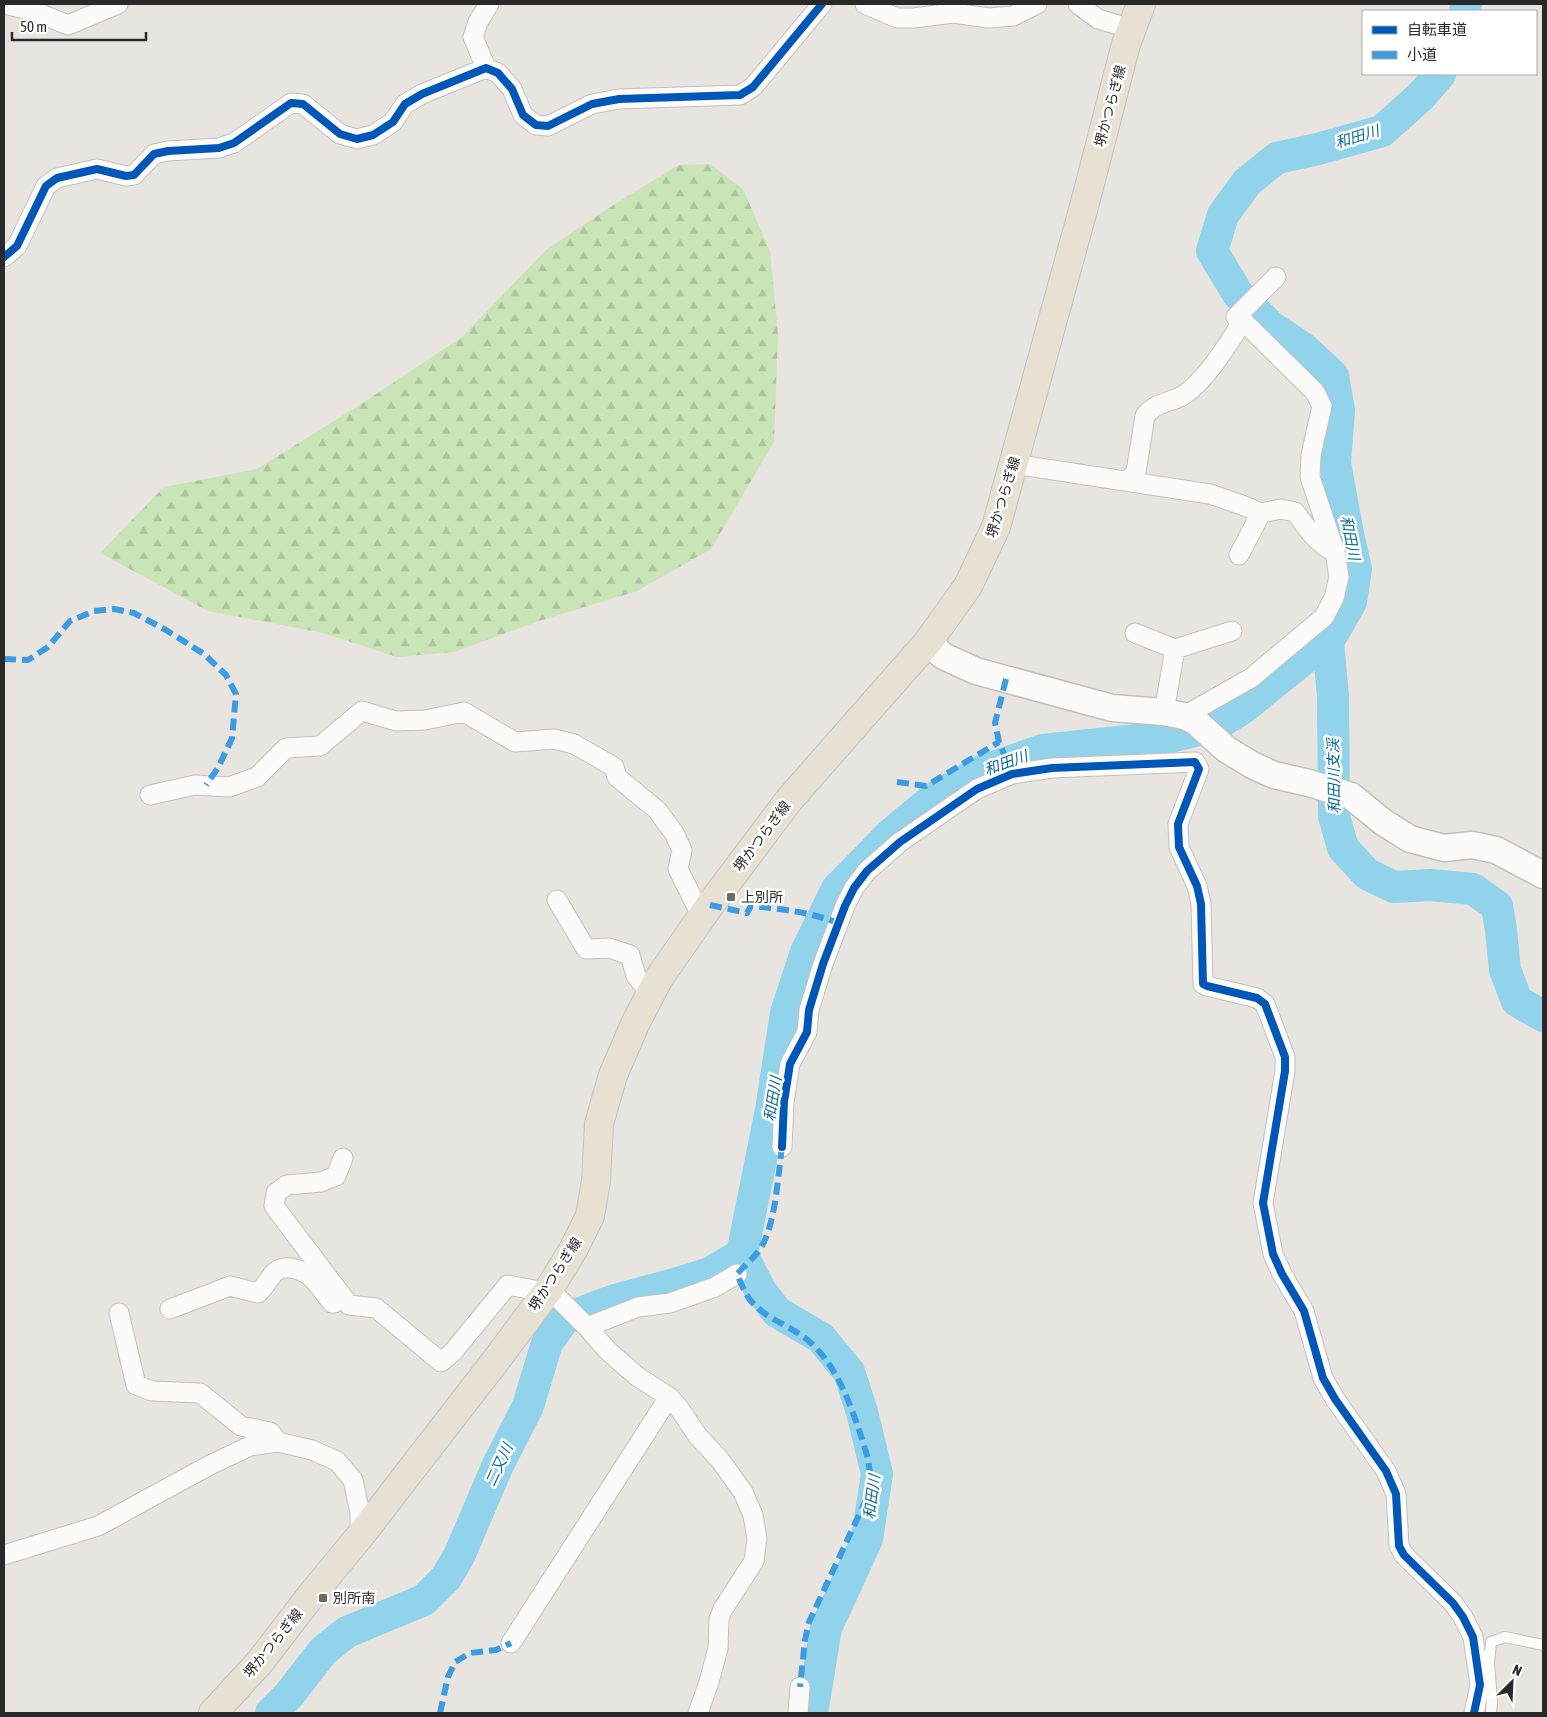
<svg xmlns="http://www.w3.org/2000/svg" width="1547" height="1717" font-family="'Asap Condensed','Noto Sans JP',sans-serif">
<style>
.forest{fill:url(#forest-firs)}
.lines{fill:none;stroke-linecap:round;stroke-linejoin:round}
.river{stroke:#90d3eb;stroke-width:32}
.lane-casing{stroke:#c1c0c1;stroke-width:12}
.street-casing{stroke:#c1c0c1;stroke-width:21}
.secondary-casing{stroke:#c1c0c1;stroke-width:29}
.primary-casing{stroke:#c4c3c1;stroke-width:30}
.lane{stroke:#fcfbfa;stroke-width:10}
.street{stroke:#fcfbfa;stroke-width:19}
.secondary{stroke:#fcfbfa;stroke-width:26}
.primary{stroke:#e6e1d3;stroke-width:28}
.quiet{stroke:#3d9ce1;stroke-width:6;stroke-dasharray:12 6;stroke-linecap:butt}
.cycleway-casing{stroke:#fff;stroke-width:11}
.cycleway{stroke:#0057b8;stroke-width:8}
.poi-dot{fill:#6c6a69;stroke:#fff;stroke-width:2}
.labels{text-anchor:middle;stroke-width:5;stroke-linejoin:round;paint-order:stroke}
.street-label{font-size:14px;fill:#292929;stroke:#fff}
.poi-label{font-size:14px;fill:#292929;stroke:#fff;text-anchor:start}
.water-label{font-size:15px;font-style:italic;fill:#0b689b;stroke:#fff}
</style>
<defs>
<pattern id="forest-firs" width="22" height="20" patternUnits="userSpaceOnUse" patternTransform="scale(1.25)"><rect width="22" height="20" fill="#c9e4b7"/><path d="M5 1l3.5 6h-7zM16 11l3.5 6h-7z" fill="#adc49d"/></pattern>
</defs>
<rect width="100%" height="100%" fill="#e8e4df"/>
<path class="forest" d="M 710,164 L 743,189 L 770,251 L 778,334 L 774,442 L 711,549 L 637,591 L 539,621 L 454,652 L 397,657 L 323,633 L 208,611 L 100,553 L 164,487 L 257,469 L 355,408 L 462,337 L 546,250 L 618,202 L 679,165 Z"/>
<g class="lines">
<path class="river" d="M 1465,11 L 1466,4
M 1328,642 L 1333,696 L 1334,816 L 1343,848 L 1367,874 L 1394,887 L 1431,885 L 1473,889 L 1497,906 L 1501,930 L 1505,970 L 1517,1001 L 1543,1016
M 271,1713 L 289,1695 L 323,1651 L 347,1632 L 424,1600 L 446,1578 L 459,1556 L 497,1467 L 528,1406 L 547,1343 L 564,1319 L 615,1300 L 671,1285 L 710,1273 L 742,1254
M 812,1713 L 826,1628 L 867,1539 L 877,1474 L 862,1412 L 849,1372 L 821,1338 L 777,1312 L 760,1290 L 742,1254 L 771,1110 L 786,1013 L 806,952 L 837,889 L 892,833 L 934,798 L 982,771 L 1043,750 L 1174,736 L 1215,726 L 1243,708 L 1305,658 L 1328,642 L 1351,602 L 1356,569 L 1348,534 L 1335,463 L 1339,410 L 1333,376 L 1303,348 L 1270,326 L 1238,294 L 1212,251 L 1223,215 L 1247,182 L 1277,158 L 1318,149 L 1382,131 L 1421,96 L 1440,74"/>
<g class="lane-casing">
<path id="lane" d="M 1491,1713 L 1492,1702 L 1489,1663 L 1491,1642 L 1505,1637 L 1543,1645"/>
</g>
<g class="street-casing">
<path id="street" d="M 5,4 L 36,12 L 68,25 L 118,4
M 865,4 L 897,18 L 914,18 L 953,13 L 989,18 L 1013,16 L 1037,4
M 1078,4 L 1098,19 L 1132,29
M 486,68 L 473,37 L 478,22 L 489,4
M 4,257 L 17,246 L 46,186 L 57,178 L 97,169 L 126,176 L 134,175 L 154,154 L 168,151 L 219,148 L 234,143 L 291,103 L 303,104 L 340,134 L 357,139 L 373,135 L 393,122 L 405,104 L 422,94 L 486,68 L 498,73 L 512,89 L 523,115 L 536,125 L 548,126 L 592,104 L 619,99 L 740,95 L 753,87 L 822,4
M 1013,464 L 1210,494 L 1242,505 L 1261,513 L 1239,555
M 1127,481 L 1136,472 L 1145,416 C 1155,401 1175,403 1188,392 C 1211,373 1227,345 1243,321
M 1261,513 L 1281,509 L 1295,512 C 1307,528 1317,544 1335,552
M 1135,633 L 1175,649 L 1232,631
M 1164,712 L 1175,649
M 1184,716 L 1251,678 L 1324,617 L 1334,598 L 1339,577 L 1335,552 L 1310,477 L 1311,455 L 1322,406 L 1315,392 L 1243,321 L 1236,317 L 1276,277
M 150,795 L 195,785 L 229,787 L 257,777 L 286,748 L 320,746 L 362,711 L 396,721 L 425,720 L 464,712 L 515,742 L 554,739 L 574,744 L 614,767 L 617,777 L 657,810 L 674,833 L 682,850 L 678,869 L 702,917
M 557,900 L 586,949 L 609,948 L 630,955 L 636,976 L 651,994
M 782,1147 L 784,1102 L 790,1064 L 807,1032 L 809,1010 L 823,964 L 845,906 L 854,888 L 867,871 L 900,842 L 977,789 L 1012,774 L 1052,768 L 1195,762 L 1199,769 L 1178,824 L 1179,847 L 1197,886 L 1201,904 L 1203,984 L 1207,986 L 1257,998 L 1265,1004 L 1285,1057 L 1285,1071 L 1263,1203 L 1273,1254 L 1282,1274 L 1304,1311 L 1323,1378 L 1335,1399 L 1386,1471 L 1396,1494 L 1399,1546 L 1404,1555 L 1453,1603 L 1463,1617 L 1473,1637 L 1480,1685 L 1474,1713
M 343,1158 L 336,1176 L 321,1182 L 287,1185 L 276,1193 L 274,1206 L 349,1305 L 376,1308 L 441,1362 L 452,1353 L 508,1285 L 545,1292
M 549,1289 L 587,1327 L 608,1351 L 638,1377 L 669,1397 L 679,1408 L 697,1435 L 720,1460 L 743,1492 L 753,1515 L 757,1539 L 754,1561 L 723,1609 L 719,1619 L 718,1648 L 709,1682 L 698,1713
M 170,1309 L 230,1286 L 258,1293 C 265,1287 269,1278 275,1272 C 285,1263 303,1270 312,1278 C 319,1285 326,1295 332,1303 L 334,1303
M 119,1313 L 136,1385 L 152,1391 L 200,1393 L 241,1426 L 270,1432 L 278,1442
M 587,1327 L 638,1307 L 670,1303 L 715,1287 L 737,1274
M 4,1555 L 98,1526 L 208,1466 L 250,1446 L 278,1442 L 312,1450 L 337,1461 L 353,1480 L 360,1513 L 360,1536
M 511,1643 L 669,1397
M 798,1713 L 800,1687"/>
</g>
<g class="secondary-casing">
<path id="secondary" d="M 928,642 L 943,656 L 976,671 L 1112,708 L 1164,712 L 1184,716 L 1195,721 L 1226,749 L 1252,765 L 1274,775 L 1309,783 L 1351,796 L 1383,822 L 1410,839 L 1444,848 L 1472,845 L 1496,850 L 1543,875"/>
</g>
<g class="primary-casing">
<path id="primary" d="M 213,1713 L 259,1663 L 313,1593 L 360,1536 L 497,1359 L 549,1289 L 573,1250 L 590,1216 L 596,1181 L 599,1124 L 613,1075 L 636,1022 L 659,978 L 710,905 L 789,800 L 928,642 L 968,586 L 996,527 L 1086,199 L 1126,44 L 1141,4"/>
</g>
<use href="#lane" class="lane"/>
<use href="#street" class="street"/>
<use href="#secondary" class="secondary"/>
<use href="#primary" class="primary"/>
<path class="quiet" d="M 4,659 L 28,660 L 48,647 L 70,621 L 94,611 L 114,609 L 134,613 L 166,630 L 204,654 L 226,675 L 236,694 L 232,738 L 218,768 L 206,785
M 1006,679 L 995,723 L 999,742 L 1012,774
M 897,782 L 926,786 L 999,742
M 710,905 L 747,913 L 751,906 C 783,909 808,912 839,923
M 782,1147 C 778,1176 776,1216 764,1242 C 758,1255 746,1264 737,1274 C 741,1283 745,1294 751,1301 C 768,1321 793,1326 811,1343 C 837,1367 850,1403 861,1436 C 864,1446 868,1456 869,1466 C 871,1477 868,1489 866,1500 L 809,1622 L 805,1640 L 800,1687
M 440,1713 L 448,1677 L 455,1662 L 470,1653 L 496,1650 L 511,1643"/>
<g class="cycleway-casing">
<path id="cycleway" d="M 4,257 L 17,246 L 46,186 L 57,178 L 97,169 L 126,176 L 134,175 L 154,154 L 168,151 L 219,148 L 234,143 L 291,103 L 303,104 L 340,134 L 357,139 L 373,135 L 393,122 L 405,104 L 422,94 L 486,68 L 498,73 L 512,89 L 523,115 L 536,125 L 548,126 L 592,104 L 619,99 L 740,95 L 753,87 L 822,4
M 782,1147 L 784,1102 L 790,1064 L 807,1032 L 809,1010 L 823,964 L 845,906 L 854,888 L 867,871 L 900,842 L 977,789 L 1012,774 L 1052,768 L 1195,762 L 1199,769 L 1178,824 L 1179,847 L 1197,886 L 1201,904 L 1203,984 L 1207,986 L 1257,998 L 1265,1004 L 1285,1057 L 1285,1071 L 1263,1203 L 1273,1254 L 1282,1274 L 1304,1311 L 1323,1378 L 1335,1399 L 1386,1471 L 1396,1494 L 1399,1546 L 1404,1555 L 1453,1603 L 1463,1617 L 1473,1637 L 1480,1685 L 1474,1713"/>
</g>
<use href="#cycleway" class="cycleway"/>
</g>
<g class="poi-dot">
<rect x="726" y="892" width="10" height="10" rx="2.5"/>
<rect x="318" y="1593" width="10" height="10" rx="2.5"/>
</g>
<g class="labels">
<g class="street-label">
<text transform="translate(1110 106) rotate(-75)" y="5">堺かつらぎ線</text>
<text transform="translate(1003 497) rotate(-73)" y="5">堺かつらぎ線</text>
<text transform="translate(762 836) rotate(-53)" y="5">堺かつらぎ線</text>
<text transform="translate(555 1274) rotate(-57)" y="5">堺かつらぎ線</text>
<text transform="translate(273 1643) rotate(-51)" y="5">堺かつらぎ線</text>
</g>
<g class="poi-label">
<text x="741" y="902">上別所</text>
<text x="333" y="1603">別所南</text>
</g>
<g class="water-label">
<text transform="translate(1357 137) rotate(-17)" y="5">和田川</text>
<text transform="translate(1350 538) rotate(79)" y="5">和田川</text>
<text transform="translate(1006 763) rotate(-20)" y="5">和田川</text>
<text transform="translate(1334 776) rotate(-91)" y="5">和田川支渓</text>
<text transform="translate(773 1099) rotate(-81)" y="5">和田川</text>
<text transform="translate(499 1465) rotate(-65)" y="5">二又川</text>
<text transform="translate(872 1497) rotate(-83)" y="5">和田川</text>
</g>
</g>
<rect width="1547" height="1717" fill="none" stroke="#292929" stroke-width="10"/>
<rect x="1362" y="10" width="175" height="65" fill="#ffffff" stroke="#a9a9a9"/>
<rect x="1372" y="26" width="25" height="8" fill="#0057b8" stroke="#a9a9a9"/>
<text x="1407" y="35" font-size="15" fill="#292929">自転車道</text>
<rect x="1372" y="51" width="25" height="8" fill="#3d9ce1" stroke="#a9a9a9"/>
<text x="1407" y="60" font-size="15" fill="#292929">小道</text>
<g transform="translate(1512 1682) rotate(24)" stroke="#ffffff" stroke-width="4" paint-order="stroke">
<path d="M0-4L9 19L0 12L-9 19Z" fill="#292929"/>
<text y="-8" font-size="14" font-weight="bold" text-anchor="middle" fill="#292929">N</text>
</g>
<path d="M12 32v8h134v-8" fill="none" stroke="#292929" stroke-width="2.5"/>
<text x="20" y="32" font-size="15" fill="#292929" stroke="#ffffff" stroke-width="4" paint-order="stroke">50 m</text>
</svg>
